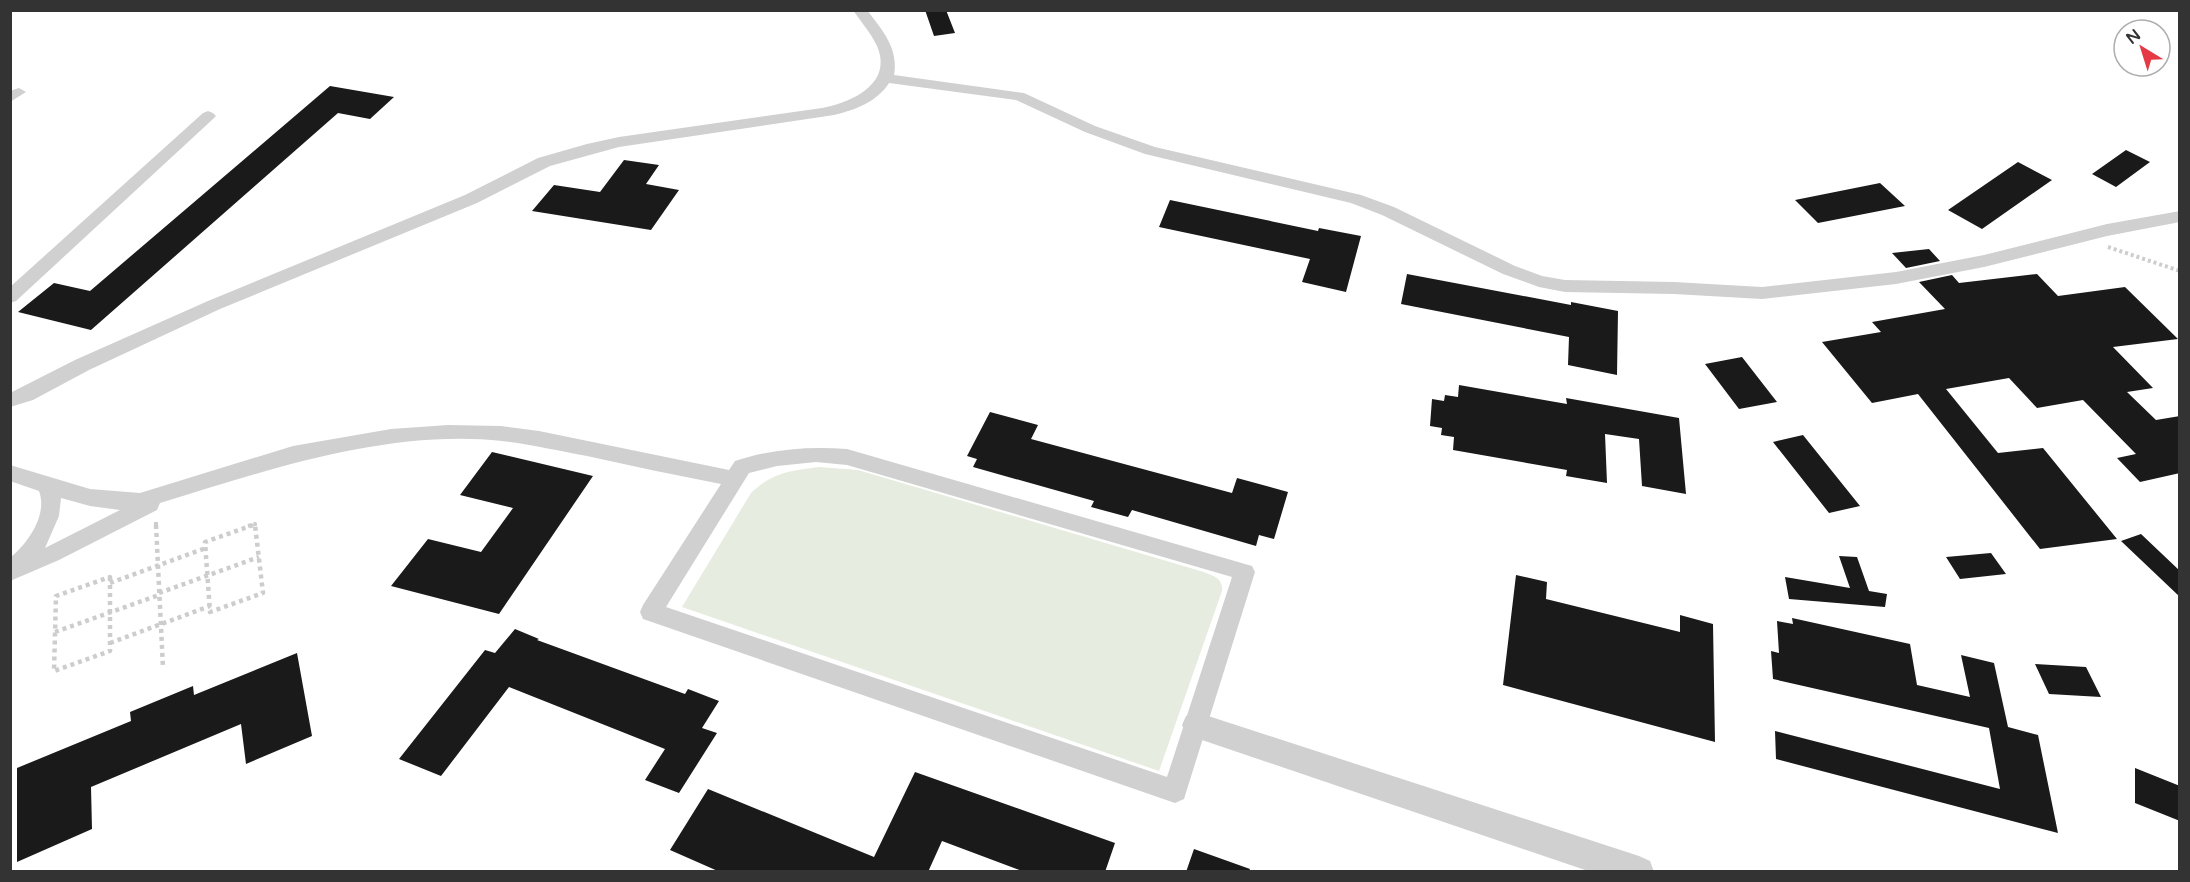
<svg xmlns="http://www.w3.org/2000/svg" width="2190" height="882" font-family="'Varela Round',sans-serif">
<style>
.green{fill:#e6ecdf}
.building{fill:#1a1a1a}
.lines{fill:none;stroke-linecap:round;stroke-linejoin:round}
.path-far1{stroke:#cdcdcd;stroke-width:4;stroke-dasharray:3 3;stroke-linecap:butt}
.path{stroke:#cdcdcd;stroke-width:4.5;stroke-dasharray:4 4;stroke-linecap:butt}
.minor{fill:#d0d0d0;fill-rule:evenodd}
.tertiary{fill:#d0d0d0;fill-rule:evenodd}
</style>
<rect width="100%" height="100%" fill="#fff"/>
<path class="green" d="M 819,467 L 858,470 L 1197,570 C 1208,574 1224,576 1222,591 L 1159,771 L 682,607 L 751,493 C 773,472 790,471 819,467 Z"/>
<path class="building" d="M 925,10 L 946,10 L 955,33 L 934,36 Z
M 330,86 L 394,97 L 370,119 L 338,113 L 91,330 L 18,312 L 54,283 L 90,291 Z
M 2126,150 L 2150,162 L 2116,187 L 2092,174 Z
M 624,160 L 659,165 L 646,184 L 679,190 L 651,230 L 532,211 L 554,185 L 600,192 Z
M 2018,162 L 2052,180 L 1982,229 L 1948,210 Z
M 1880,183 L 1905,206 L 1818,223 L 1795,200 Z
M 1170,200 L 1318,231 L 1319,228 L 1361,236 L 1346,292 L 1302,282 L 1310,259 L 1159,227 Z
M 1929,249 L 1940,261 L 1906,268 L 1892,253 Z
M 1407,274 L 1571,305 L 1571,302 L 1618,311 L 1617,375 L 1568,365 L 1569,337 L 1401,304 Z
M 2037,274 L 2058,296 L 2125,287 L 2178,339 L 2113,347 L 2153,388 L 2127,392 L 2156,420 L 2180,416 L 2180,473 L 2140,482 L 2117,458 L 2136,454 L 2083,400 L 2037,408 L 2009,378 L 1946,389 L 1998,453 L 2043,448 L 2117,539 L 2040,549 L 1918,394 L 1872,403 L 1822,342 L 1881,332 L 1872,322 L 1945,309 L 1919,282 L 1952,275 L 1959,283 Z
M 1742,357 L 1777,402 L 1739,409 L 1705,364 Z
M 1459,385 L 1567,404 L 1566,398 L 1679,418 L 1686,494 L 1642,486 L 1639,439 L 1605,434 L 1607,483 L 1566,476 L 1567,470 L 1453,450 L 1454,437 L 1441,435 L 1442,428 L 1430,426 L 1432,399 L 1444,401 L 1445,395 L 1458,397 Z
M 990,412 L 1038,425 L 1031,439 L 1232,493 L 1237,478 L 1288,492 L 1274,539 L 1259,535 L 1256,546 L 1132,510 L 1128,517 L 1091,507 L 1094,501 L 973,467 L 977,459 L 967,456 Z
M 1803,435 L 1860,506 L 1829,513 L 1773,442 Z
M 492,452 L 593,476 L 499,614 L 391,586 L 428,539 L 481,552 L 513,508 L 460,495 Z
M 2141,534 L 2180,571 L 2180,597 L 2121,541 Z
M 1991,553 L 2006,574 L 1960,579 L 1946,557 Z
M 1839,556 L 1857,557 L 1869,591 L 1887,594 L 1885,607 L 1789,599 L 1785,577 L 1850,588 Z
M 1516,575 L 1547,582 L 1546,599 L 1680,632 L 1680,615 L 1713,624 L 1715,742 L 1503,685 Z
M 1792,618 L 1910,644 L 1917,685 L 1970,697 L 1961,655 L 1994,663 L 2008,727 L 2038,735 L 2058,833 L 1776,759 L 1775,731 L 2000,789 L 1989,728 L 1773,679 L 1771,651 L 1779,653 L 1777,621 L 1793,624 Z
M 515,629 L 539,639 L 537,640 L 685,694 L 688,689 L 719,701 L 702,728 L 717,733 L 679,793 L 645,780 L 665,749 L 509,687 L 441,776 L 399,759 L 485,650 L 495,653 Z
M 297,653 L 312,736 L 246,764 L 241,724 L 91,787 L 92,829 L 17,862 L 17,768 L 131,721 L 130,712 L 193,686 L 194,695 Z
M 2035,664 L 2086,667 L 2101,697 L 2049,694 Z
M 2135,768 L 2180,786 L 2180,821 L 2135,803 Z
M 915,772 L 1115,843 L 1105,872 L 1025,872 L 942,841 L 928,872 L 720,872 L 670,850 L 708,789 L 874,857 Z
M 1194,849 L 1250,869 L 1249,872 L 1186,872 Z"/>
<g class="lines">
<path class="path-far1" d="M 2108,247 L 2180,271
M 156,522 L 156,526
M 248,526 L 255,524 L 255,526"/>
<path class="path" d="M 156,525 L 163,668
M 253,525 L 205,542 L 210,612 L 263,593 L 255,525
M 110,577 L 110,651 L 54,671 L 56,596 Z
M 110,583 L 206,548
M 159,593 L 259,557
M 55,632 L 159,595
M 110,643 L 210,606"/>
<path class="minor" d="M 853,10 L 867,10 C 882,30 899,48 894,75 L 1024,93 L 1095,126 L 1155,147 L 1361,195 L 1394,207 L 1515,266 L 1542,276 L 1565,280 L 1674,282 L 1762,287 L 1896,272 L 1984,255 L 2107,224 L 2180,211 L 2180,222 L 2107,236 L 1984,267 L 1896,284 L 1762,299 L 1674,294 L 1565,292 L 1539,287 L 1503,274 L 1382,215 L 1351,203 L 1145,154 L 1085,132 L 1016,100 L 889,83 C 877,102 855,110 834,115 L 619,147 L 550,166 L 477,203 L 220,309 L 89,370 L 33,400 L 10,407 L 10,393 L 75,360 L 208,301 L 465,195 L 538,158 L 587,144 L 619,137 L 822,108 C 853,102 893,83 877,46 C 871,33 861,22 853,10 Z
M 19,88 L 26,92 L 10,102 L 10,91 Z
M 208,111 L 213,113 L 216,116 L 213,119 L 16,301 L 10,303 L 10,287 L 203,113 Z
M 448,425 L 501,426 L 539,431 L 729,470 L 735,461 C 772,449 808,446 847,449 L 1252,566 L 1255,572 L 1184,799 L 1175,803 L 643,619 L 640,612 L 643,605 L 721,484 C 676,475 631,466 587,456 C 559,451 530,444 502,441 C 387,429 268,470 160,503 L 157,510 L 59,560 L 10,581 L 10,558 C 28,543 48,515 39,491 L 10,481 L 10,465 L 90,489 L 140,493 L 293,446 L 391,429 ZM 816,462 L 847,465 L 1232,577 L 1167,777 L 666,607 L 749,473 L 777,466 ZM 61,498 L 90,506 L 120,510 L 45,548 L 59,516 Z"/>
<path class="tertiary" d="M 1196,712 L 1639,856 L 1650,861 L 1654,872 L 1591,872 L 1196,738 L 1186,734 L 1182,725 L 1186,716 Z"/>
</g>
<rect width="2190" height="882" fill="none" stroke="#333333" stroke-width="24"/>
<g transform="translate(2142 48) rotate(322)"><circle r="28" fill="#ffffff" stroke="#adadad" stroke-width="1.5"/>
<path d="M0-4.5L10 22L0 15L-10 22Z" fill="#e63946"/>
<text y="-9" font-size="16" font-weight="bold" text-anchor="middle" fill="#333333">N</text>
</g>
</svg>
